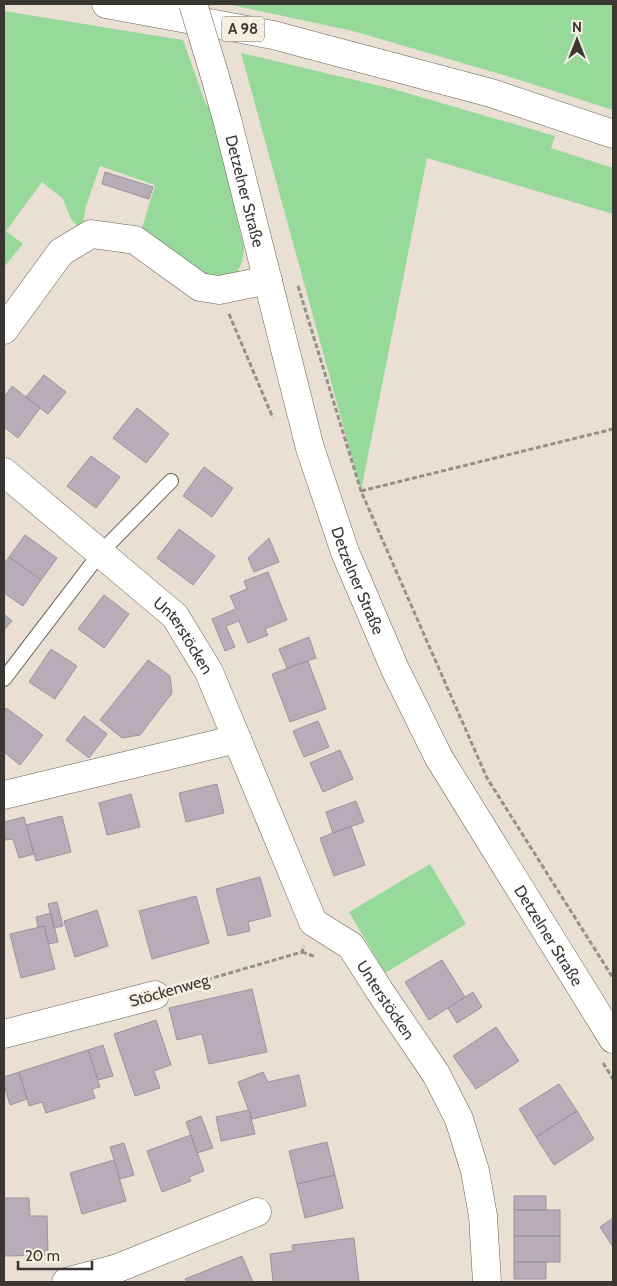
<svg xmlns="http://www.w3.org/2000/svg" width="617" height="1286" font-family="Cabin,sans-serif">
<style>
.green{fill:#97d99b}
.building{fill:#b6adb9;stroke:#9c939e}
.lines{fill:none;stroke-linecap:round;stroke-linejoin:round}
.lane-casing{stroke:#686156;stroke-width:16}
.street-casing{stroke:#686156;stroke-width:29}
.secondary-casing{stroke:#686156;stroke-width:29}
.highway-casing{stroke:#686156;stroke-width:29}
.path{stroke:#969087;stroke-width:3;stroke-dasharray:5 2.5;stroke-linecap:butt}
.lane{stroke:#fff;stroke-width:14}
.street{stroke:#fff;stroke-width:28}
.secondary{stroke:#fff;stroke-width:28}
.highway{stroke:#fff;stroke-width:28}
.secondary-bridge-casing{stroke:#686156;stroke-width:29;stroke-linecap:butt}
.secondary-bridge{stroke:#fff;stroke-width:28}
.labels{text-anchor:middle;stroke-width:5;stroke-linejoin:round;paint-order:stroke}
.shield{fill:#f6eee0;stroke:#726d66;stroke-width:1}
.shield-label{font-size:15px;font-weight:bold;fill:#3a3631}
.street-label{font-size:16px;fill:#3a3631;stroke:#f6eee0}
</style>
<rect width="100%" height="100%" fill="#e9e0d3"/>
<path class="green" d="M 227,4 L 613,4 L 613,110 L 510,77 L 353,31 Z
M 4,11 L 183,40 L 206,105 L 211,106 L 244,248 C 239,319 167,247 142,228 L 155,185 L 100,166 L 86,206 L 82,230 L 71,219 L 63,199 L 42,182 L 6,231 L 23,244 L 4,267 Z
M 241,53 L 393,89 L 555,136 L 551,148 L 613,168 L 613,214 L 427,158 L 361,491 Z
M 430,864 L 466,924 L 385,973 L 349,912 Z"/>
<path class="building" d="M 105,172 L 153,187 L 149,199 L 102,184 Z
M 44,375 L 66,392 L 48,414 L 26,397 Z
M 12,386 L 40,408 L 18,438 L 4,427 L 4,397 Z
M 137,408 L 169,434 L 146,463 L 113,438 Z
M 91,456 L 120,477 L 96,508 L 67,486 Z
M 204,467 L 233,488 L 212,517 L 183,496 Z
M 179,529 L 215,556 L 193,585 L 157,558 Z
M 25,535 L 57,558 L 41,580 L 9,557 Z
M 269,538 L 279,562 L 254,572 L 248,558 Z
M 9,557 L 41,580 L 23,606 L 4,593 L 4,564 Z
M 268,572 L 287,620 L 265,629 L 268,635 L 248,643 L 239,621 L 226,626 L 235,647 L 225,651 L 212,619 L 236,609 L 230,596 L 247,589 L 244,581 Z
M 104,595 L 129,614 L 104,648 L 78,629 Z
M 4,614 L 12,621 L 4,630 Z
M 309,637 L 316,658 L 287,668 L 279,649 Z
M 51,649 L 77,666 L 55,699 L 29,682 Z
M 148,660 L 170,676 L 172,693 L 140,735 L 122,738 L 100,720 Z
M 308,661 L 326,709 L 290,722 L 272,674 Z
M 6,708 L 43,735 L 20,765 L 4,752 L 4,712 Z
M 84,716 L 107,734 L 89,758 L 66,740 Z
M 318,721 L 329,747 L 304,757 L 293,731 Z
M 340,750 L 353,779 L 323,792 L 310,763 Z
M 217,784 L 224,813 L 186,822 L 179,793 Z
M 131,794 L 140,827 L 107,835 L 99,803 Z
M 356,801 L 364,822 L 333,833 L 326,812 Z
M 62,816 L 71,852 L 36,861 L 26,825 Z
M 24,817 L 34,854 L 19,858 L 13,839 L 5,840 L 4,822 Z
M 351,826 L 365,865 L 334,876 L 320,838 Z
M 260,877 L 271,916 L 248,922 L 250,931 L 228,936 L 216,889 Z
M 196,896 L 209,943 L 152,959 L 139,911 Z
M 57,902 L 63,926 L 54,928 L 48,904 Z
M 97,910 L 108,946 L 75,957 L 64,921 Z
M 51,913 L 58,942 L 49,944 L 44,926 L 38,927 L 36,917 Z
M 44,926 L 55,969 L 21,978 L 10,934 Z
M 442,960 L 465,997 L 429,1020 L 405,982 Z
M 252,989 L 267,1052 L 209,1064 L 202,1034 L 177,1040 L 169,1008 Z
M 473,992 L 482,1007 L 457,1023 L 448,1008 Z
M 156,1020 L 171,1065 L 154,1071 L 160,1088 L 135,1096 L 114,1034 Z
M 496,1027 L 519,1061 L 476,1089 L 453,1056 Z
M 103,1045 L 113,1076 L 98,1080 L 88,1050 Z
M 88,1050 L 100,1087 L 92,1089 L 95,1098 L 46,1113 L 42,1102 L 29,1106 L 19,1072 Z
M 19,1072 L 27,1099 L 10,1105 L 4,1085 L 4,1077 Z
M 263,1072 L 268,1082 L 299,1075 L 306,1106 L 252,1119 L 238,1082 Z
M 559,1084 L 577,1111 L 536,1137 L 519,1109 Z
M 249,1110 L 255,1134 L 221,1141 L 216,1117 Z
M 577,1111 L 594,1139 L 554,1165 L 536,1137 Z
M 201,1116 L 213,1148 L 197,1153 L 186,1122 Z
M 191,1135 L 204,1171 L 189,1177 L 191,1181 L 162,1192 L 147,1151 Z
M 327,1142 L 335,1175 L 297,1184 L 289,1151 Z
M 124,1143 L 134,1175 L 120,1179 L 110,1147 Z
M 114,1160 L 126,1201 L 82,1214 L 70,1173 Z
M 335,1175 L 343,1208 L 305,1218 L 297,1184 Z
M 514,1196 L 546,1196 L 546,1210 L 514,1210 Z
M 4,1198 L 29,1198 L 30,1216 L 47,1216 L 48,1255 L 4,1256 Z
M 514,1210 L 560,1210 L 560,1236 L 514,1236 Z
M 613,1218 L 613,1247 L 600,1227 Z
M 514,1236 L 560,1236 L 560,1262 L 514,1262 Z
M 354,1238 L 359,1282 L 273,1282 L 270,1254 L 293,1251 L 292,1245 Z
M 242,1256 L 253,1282 L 187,1282 L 185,1279 Z
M 514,1262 L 546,1262 L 546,1279 L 514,1279 Z"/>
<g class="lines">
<g class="lane-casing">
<path id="lane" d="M 4,679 L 101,552 L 171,481"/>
</g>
<g class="street-casing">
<g id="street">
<path d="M 4,330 L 61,252 L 91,234 L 135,240 L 200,287 L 219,290 L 268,280"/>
<path id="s1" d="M 4,472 L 175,616 L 209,672 L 313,922 L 351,946 L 379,990 L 436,1074 L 459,1119 L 475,1171 L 483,1216 L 487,1282"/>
<path d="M 4,795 L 237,739"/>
<path d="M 4,1034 L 155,995"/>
<path d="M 66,1282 L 118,1268 L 257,1212"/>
</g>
</g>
<g class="secondary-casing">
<g id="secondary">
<path id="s2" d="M 214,73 L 228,123 L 310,448 L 345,552 L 395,669 L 439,758 L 613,1039"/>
</g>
</g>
<g class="highway-casing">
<path id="highway" d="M 106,4 L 273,35 L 491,93 L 613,134"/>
</g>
<path class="path" d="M 298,286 L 361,491 L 487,778 L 613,978
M 229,314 L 273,418
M 361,491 L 613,429
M 302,952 L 316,957
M 178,988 L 302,952 L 304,946
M 603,1063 L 613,1079"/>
<use href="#lane" class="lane"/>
<use href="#street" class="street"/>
<use href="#secondary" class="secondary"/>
<use href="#highway" class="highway"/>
<g class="secondary-bridge-casing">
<path id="secondary-bridge" d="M 193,4 L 214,73"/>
</g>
<use href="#secondary-bridge" class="secondary-bridge"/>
</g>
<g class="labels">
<rect class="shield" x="222" y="16.5" width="42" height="25" rx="4"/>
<g class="shield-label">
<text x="243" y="34">A 98</text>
</g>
<g class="street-label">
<text dy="6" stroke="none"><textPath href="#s2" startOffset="122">Detzelner Straße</textPath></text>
<text dy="6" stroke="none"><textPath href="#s2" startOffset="528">Detzelner Straße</textPath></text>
<text dy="6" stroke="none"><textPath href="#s1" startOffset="244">Unterstöcken</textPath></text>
<text dy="6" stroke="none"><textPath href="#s2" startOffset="932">Detzelner Straße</textPath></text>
<text transform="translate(169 990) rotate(-16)" y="6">Stöckenweg</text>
<text dy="6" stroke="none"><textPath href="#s1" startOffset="669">Unterstöcken</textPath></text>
</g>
</g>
<rect width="617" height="1286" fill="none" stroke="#3a3631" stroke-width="10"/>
<g transform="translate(577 40)" stroke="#f6eee0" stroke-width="4" paint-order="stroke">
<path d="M0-4L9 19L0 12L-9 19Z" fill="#3a3631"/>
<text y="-8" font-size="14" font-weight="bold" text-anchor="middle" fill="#3a3631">N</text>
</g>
<path d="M18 1261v8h74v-8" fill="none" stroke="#3a3631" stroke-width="2.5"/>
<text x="25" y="1261" font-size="15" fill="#3a3631" stroke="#f6eee0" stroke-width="4" paint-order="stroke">20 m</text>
</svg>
